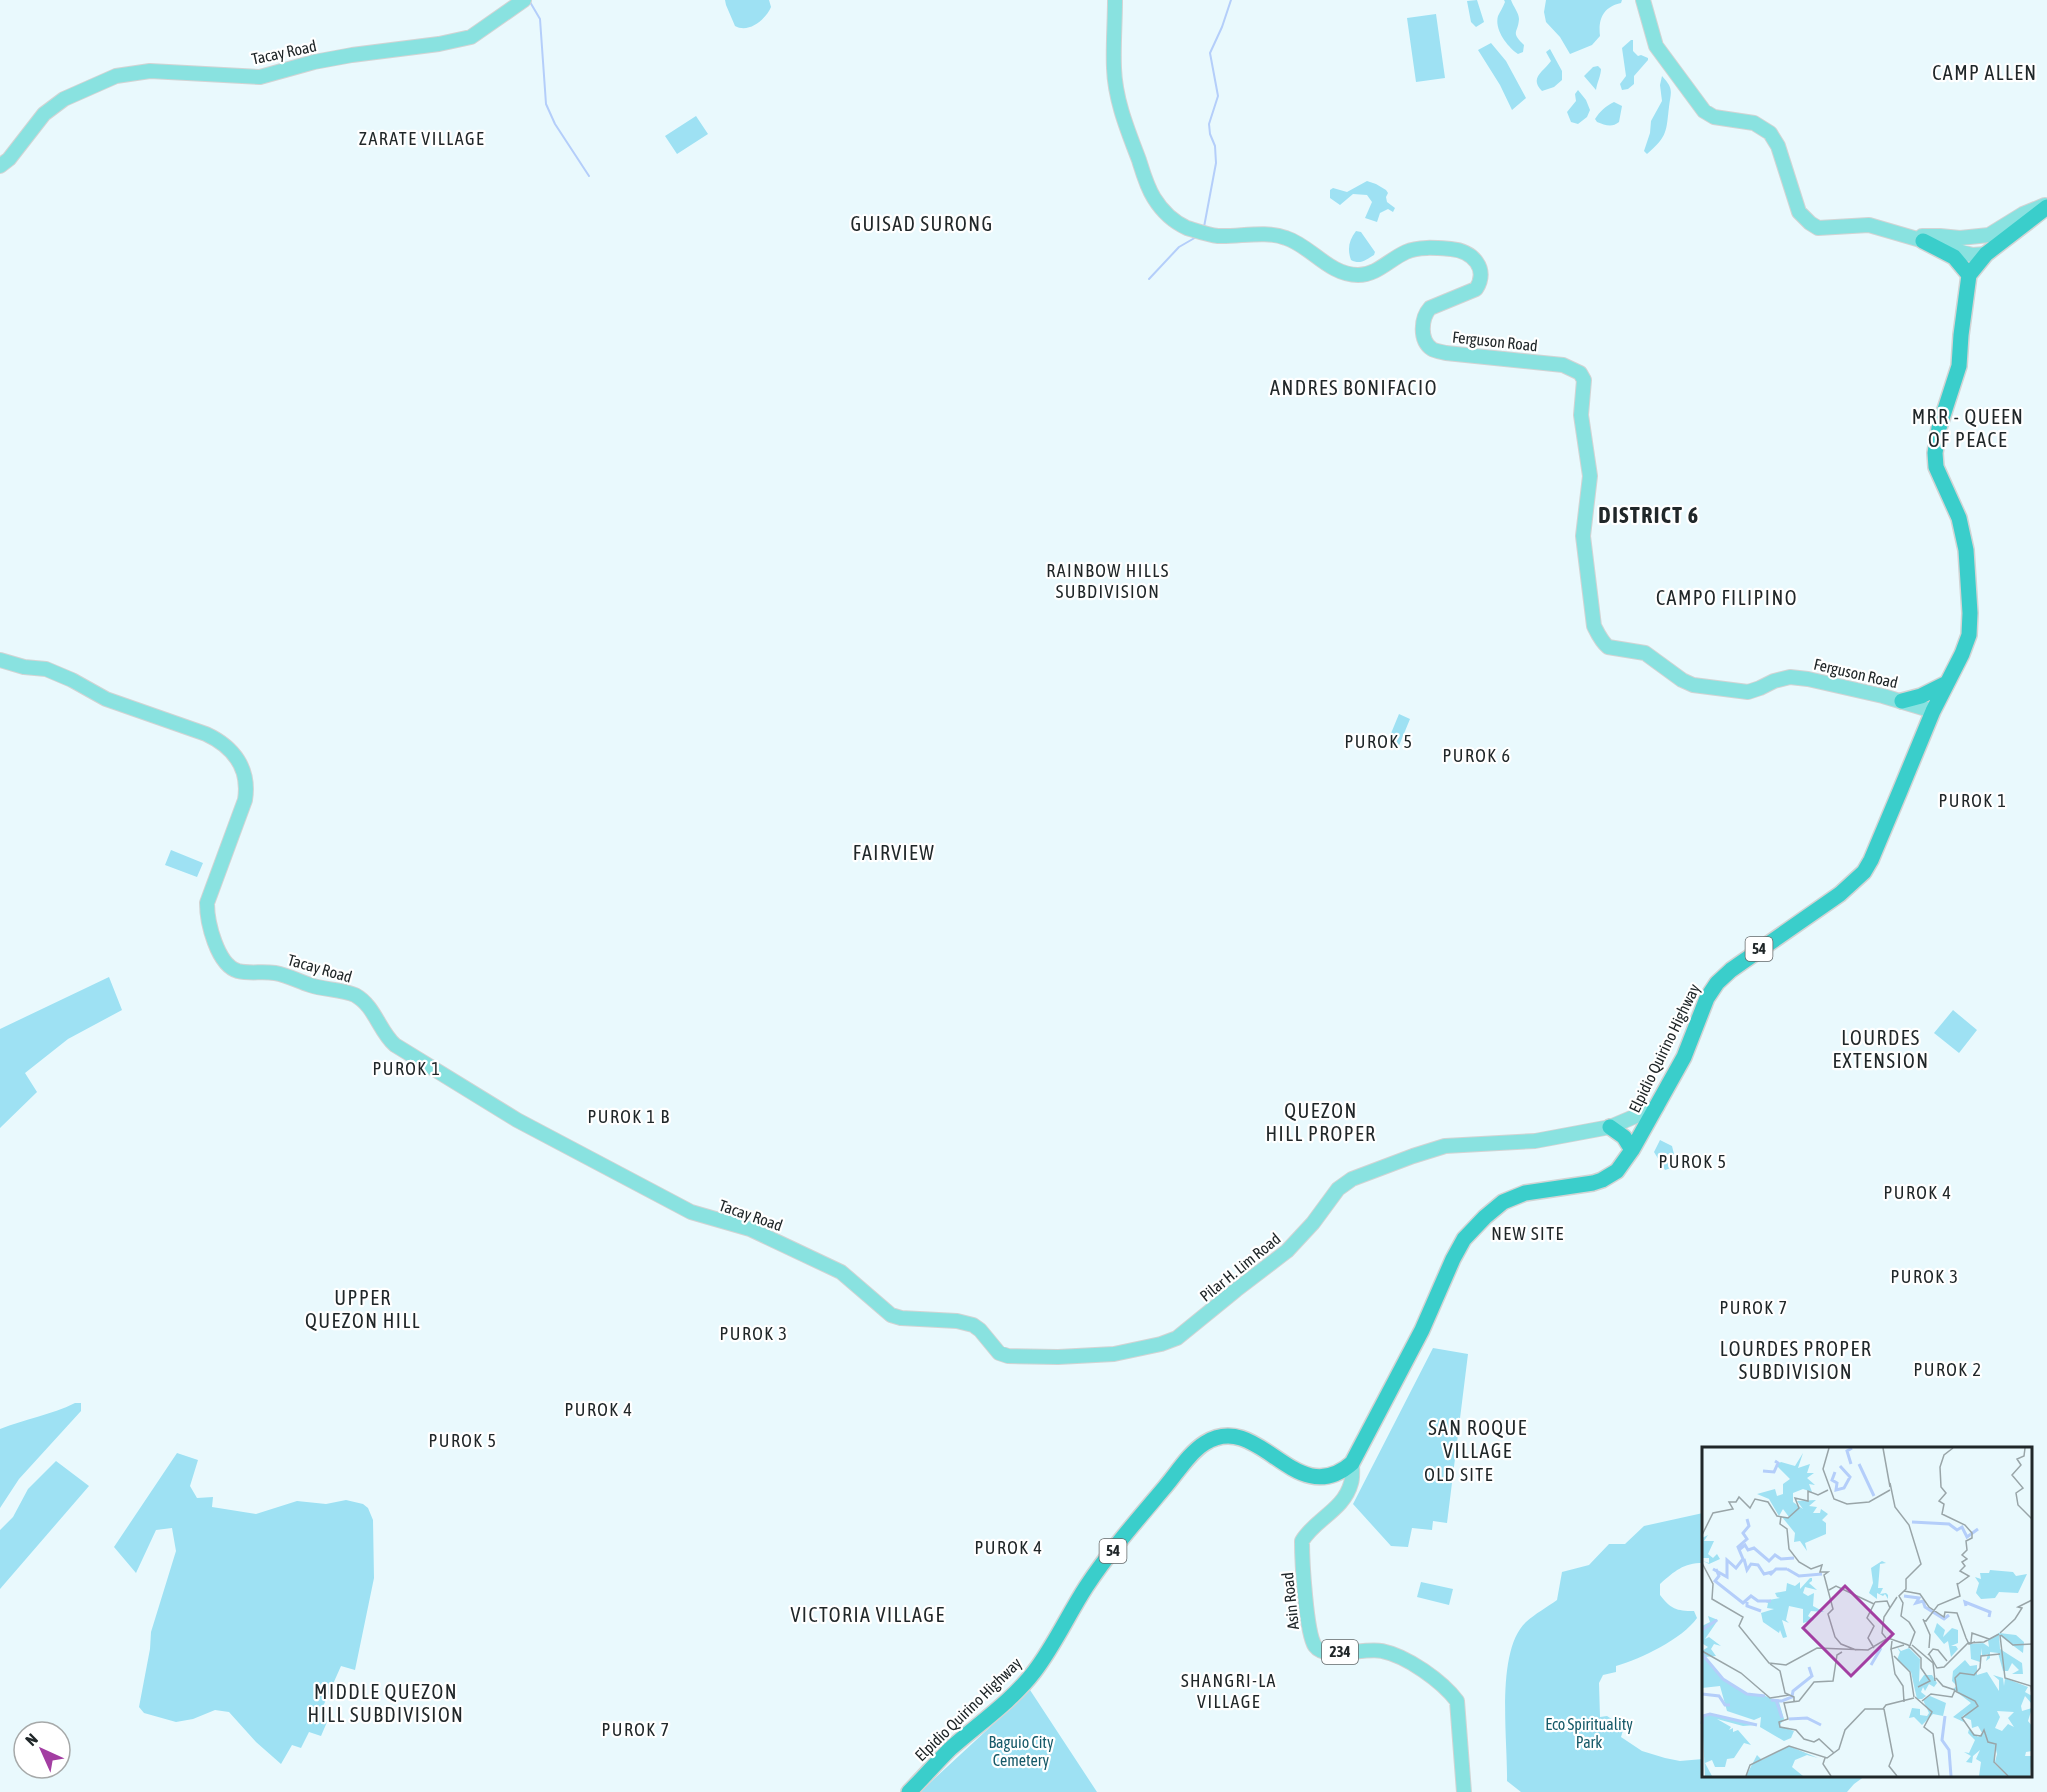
<svg xmlns="http://www.w3.org/2000/svg" width="2047" height="1792" font-family="'Asap Condensed',sans-serif">
<style>
.green{fill:#9ee1f3}
.lines{fill:none;stroke-linecap:round;stroke-linejoin:round}
.stream{stroke:#b4cefa;stroke-width:2}
.major-casing{stroke:#d2d4d4;stroke-width:16}
.highway-casing{stroke:#d2d4d4;stroke-width:18}
.major{stroke:#89e2e0;stroke-width:14}
.highway{stroke:#3acecb;stroke-width:15}
.labels{text-anchor:middle;stroke-width:4.5;stroke-linejoin:round;paint-order:stroke}
.shield{fill:#fff;stroke:#636869;stroke-width:1.5}
.shield-label{font-size:15px;font-weight:bold;fill:#202729}
.street-label{font-size:16px;fill:#202729;stroke:#fff}
.park-label{font-size:16px;fill:#165a69;stroke:#fff}
.neighbourhood-label{font-size:18px;letter-spacing:1.5px;fill:#202729;stroke:#fff}
.quarter-label{font-size:20px;letter-spacing:1.5px;fill:#202729;stroke:#fff}
.district-label{font-size:22px;font-weight:bold;letter-spacing:1.5px;fill:#202729;stroke:#fff}
.inset-river{fill:none;stroke:#b4cefa;stroke-width:3}
.inset-road{fill:none;stroke:#99a5a8;stroke-width:1.5}
.view{fill:#a33ea2;fill-opacity:0.15;stroke:#a33ea2;stroke-width:3}
.inset-edge{fill:none;stroke:#202729;stroke-width:3}
</style>
<rect width="100%" height="100%" fill="#e9f9fd"/>
<path class="green" d="M 725,0 L 769,0 L 771,7 C 766,19 749,34 735,26 L 726,5 Z
M 1477,0 L 1484,22 L 1476,27 L 1471,22 L 1467,1 Z
M 1504,0 L 1511,0 C 1513,6 1519,13 1519,19 C 1518,34 1510,31 1524,45 L 1523,52 L 1518,54 C 1508,47 1494,30 1498,16 C 1500,12 1503,7 1505,2 Z
M 1546,0 L 1622,0 L 1621,3 C 1603,7 1598,19 1600,36 L 1592,45 L 1570,54 L 1560,37 L 1546,22 L 1544,12 Z
M 1436,14 L 1445,78 L 1416,82 L 1407,18 Z
M 1631,40 L 1633,40 L 1633,51 L 1638,56 L 1641,55 L 1648,58 L 1648,60 L 1634,76 L 1634,84 L 1628,89 L 1622,90 L 1620,84 L 1626,76 L 1622,48 Z
M 1491,43 L 1506,61 L 1526,98 L 1512,110 L 1500,85 L 1478,50 Z
M 1550,49 L 1562,71 L 1562,80 L 1554,87 L 1542,91 C 1529,78 1543,72 1551,61 L 1546,52 Z
M 1598,66 L 1601,69 C 1601,75 1597,83 1596,90 L 1584,76 L 1593,67 Z
M 1662,76 C 1674,89 1671,91 1669,107 C 1666,131 1668,136 1647,154 L 1644,151 L 1650,133 L 1651,121 L 1662,101 L 1660,85 Z
M 1578,90 L 1586,100 L 1590,110 L 1587,117 L 1578,124 L 1571,122 L 1567,112 L 1576,101 L 1575,94 Z
M 1614,102 L 1622,106 L 1619,122 C 1612,128 1605,125 1597,122 L 1595,119 C 1600,111 1606,106 1614,102 Z
M 696,116 L 708,134 L 677,154 L 665,136 Z
M 1367,181 L 1376,184 L 1386,190 L 1388,193 L 1386,197 L 1387,202 L 1395,208 L 1393,212 L 1388,209 L 1380,213 L 1377,222 L 1365,218 L 1372,202 L 1367,195 L 1353,194 L 1340,205 L 1330,198 L 1330,190 L 1333,188 L 1347,192 Z
M 1356,231 L 1361,232 L 1375,252 L 1374,255 C 1366,260 1360,265 1351,260 C 1347,249 1349,240 1356,231 Z
M 1399,714 L 1410,719 L 1398,748 L 1387,743 Z
M 171,850 L 203,863 L 197,877 L 165,865 Z
M 109,977 L 122,1010 L 68,1039 L 25,1073 L 37,1092 L 0,1128 L 0,1029 Z
M 1953,1010 L 1977,1030 L 1959,1053 L 1934,1033 Z
M 1660,1140 L 1672,1146 L 1675,1158 L 1671,1168 L 1665,1170 L 1654,1152 Z
M 1433,1348 L 1468,1354 L 1447,1523 L 1433,1521 L 1432,1530 L 1412,1528 L 1408,1547 L 1391,1546 L 1353,1504 Z
M 75,1403 L 81,1403 L 81,1411 L 19,1479 L 0,1508 L 0,1429 C 25,1419 51,1415 75,1403 Z
M 177,1453 L 198,1460 L 190,1486 L 197,1498 L 213,1497 L 212,1507 L 256,1514 L 297,1501 L 326,1504 L 346,1500 L 363,1504 L 368,1508 L 373,1520 L 374,1578 L 355,1670 L 341,1666 L 321,1711 L 330,1715 L 321,1736 L 309,1732 L 301,1748 L 292,1745 L 281,1764 L 256,1742 L 229,1712 L 215,1710 L 193,1719 L 176,1722 L 144,1713 L 139,1707 L 150,1649 L 151,1632 L 176,1551 L 172,1528 L 156,1530 L 136,1573 L 114,1547 Z
M 56,1461 L 89,1486 L 0,1589 L 0,1530 L 13,1517 L 28,1489 Z
M 1703,1513 L 1703,1563 C 1683,1563 1675,1571 1660,1584 L 1660,1595 C 1671,1609 1676,1611 1694,1611 L 1697,1618 C 1682,1639 1641,1659 1616,1666 L 1616,1672 L 1603,1675 L 1599,1683 L 1600,1717 L 1607,1716 L 1624,1727 L 1621,1737 L 1642,1751 L 1665,1758 L 1680,1761 L 1703,1759 L 1704,1776 L 1865,1776 L 1854,1784 L 1847,1792 L 1521,1792 L 1507,1781 C 1508,1741 1495,1651 1526,1622 C 1535,1614 1547,1607 1557,1600 L 1562,1572 L 1589,1565 L 1609,1544 L 1625,1544 L 1644,1526 Z
M 1421,1582 L 1453,1589 L 1449,1605 L 1417,1597 Z
M 1030,1690 L 1097,1792 L 920,1792 Z"/>
<g class="lines">
<path class="stream" d="M 530,2 L 540,19 L 546,104 L 555,124 L 589,176
M 1204,227 L 1216,163 L 1215,146 L 1210,134 L 1209,124 L 1218,96 L 1210,53 L 1222,27 L 1231,0
M 1149,279 L 1179,247 L 1198,236"/>
<g class="major-casing">
<path id="major" d="M 1115,0 C 1115,23 1113,46 1114,68 C 1115,100 1128,131 1139,160 C 1143,173 1147,187 1154,198 C 1162,211 1174,222 1187,228 C 1197,231 1208,235 1218,236 C 1240,237 1265,230 1286,238 C 1311,246 1329,275 1358,275 C 1377,275 1390,259 1406,252 C 1419,246 1438,248 1451,249 C 1473,251 1489,269 1476,289 L 1430,308 C 1421,318 1419,340 1432,349 C 1435,351 1442,352 1446,353 L 1563,365 L 1580,373 L 1584,380 L 1581,415 L 1590,476 L 1583,536 L 1594,626 C 1598,634 1601,641 1608,647 L 1645,653 L 1682,680 L 1693,685 L 1748,692 L 1760,688 L 1774,681 L 1790,677 L 1808,679 L 1883,696 L 1933,711
M 1643,0 L 1656,46 L 1704,111 L 1714,117 L 1754,123 L 1770,133 L 1778,146 L 1799,212 L 1810,223 L 1818,228 L 1869,225 L 1972,255 L 1986,254
M 0,166 L 9,159 L 44,114 L 64,99 L 116,76 L 150,71 L 260,77 L 314,62 L 352,55 L 439,44 L 471,37 L 524,0
M 1922,236 L 1940,236 L 1960,238 L 1989,235 L 2023,214 L 2045,205
M 0,660 L 24,667 L 46,669 L 72,680 L 106,699 L 206,734 C 234,747 250,769 245,800 L 207,903 C 207,922 217,965 238,971 C 250,974 262,971 275,973 C 287,975 298,981 310,985 C 324,990 341,989 355,995 C 375,1006 379,1031 395,1045 L 517,1120 L 691,1212 L 750,1229 L 841,1272 L 891,1315 L 901,1318 L 957,1321 L 973,1325 L 980,1330 L 999,1353 L 1008,1356 L 1058,1357 L 1114,1354 L 1161,1344 L 1177,1338 L 1236,1290 L 1287,1251 L 1313,1223 L 1338,1189 L 1352,1179 L 1413,1156 L 1445,1146 L 1535,1141 L 1610,1127 L 1657,1107
M 1352,1463 C 1352,1469 1353,1477 1351,1483 C 1344,1510 1315,1519 1302,1541 C 1302,1561 1306,1633 1315,1646 C 1326,1661 1364,1647 1382,1651 C 1407,1656 1442,1681 1457,1701 L 1464,1792"/>
</g>
<g class="highway-casing">
<path id="highway" d="M 1923,241 L 1954,257 L 1969,275
M 1902,701 L 1921,696 L 1945,684
M 1610,1127 L 1624,1137 L 1632,1150
M 909,1792 C 923,1778 936,1763 950,1749 C 978,1724 1011,1702 1034,1672 C 1054,1646 1068,1615 1086,1587 C 1109,1552 1138,1519 1165,1487 C 1177,1473 1189,1453 1205,1443 C 1260,1409 1295,1513 1352,1463 L 1422,1330 L 1453,1259 L 1464,1239 L 1485,1217 L 1503,1202 L 1525,1193 L 1593,1183 L 1602,1180 L 1617,1171 L 1632,1150 L 1684,1057 L 1707,998 L 1717,983 L 1731,970 L 1840,894 L 1864,872 L 1871,860 L 1900,791 L 1933,711 L 1962,654 L 1969,635 L 1970,613 L 1966,550 L 1959,518 L 1936,467 L 1935,453 L 1939,428 L 1959,366 L 1961,335 L 1969,275 L 1986,254 L 2047,207"/>
</g>
<use href="#major" class="major"/>
<use href="#highway" class="highway"/>
</g>
<g class="labels">
<g class="shield">
<rect x="1745.5" y="937" width="27" height="24" rx="4.5"/>
<rect x="1099.5" y="1539" width="27" height="24" rx="4.5"/>
<rect x="1322" y="1640" width="36" height="24" rx="4.5"/>
</g>
<g class="shield-label">
<text x="1759" y="954">54</text>
<text x="1113" y="1556">54</text>
<text x="1340" y="1657">234</text>
</g>
<g class="street-label">
<text transform="translate(284 52) rotate(-12)" y="6">Tacay Road</text>
<text transform="translate(1495 341) rotate(6)" y="6">Ferguson Road</text>
<text transform="translate(1856 673) rotate(13)" y="6">Ferguson Road</text>
<text transform="translate(320 968) rotate(16)" y="6">Tacay Road</text>
<text transform="translate(1664 1048) rotate(-64)" y="6">Elpidio Quirino Highway</text>
<text transform="translate(751 1215) rotate(19)" y="6">Tacay Road</text>
<text transform="translate(1240 1267) rotate(-39)" y="6">Pilar H. Lim Road</text>
<text transform="translate(1290 1601) rotate(-96)" y="6">Asin Road</text>
<text transform="translate(968 1709) rotate(-44)" y="6">Elpidio Quirino Highway</text>
</g>
<g class="park-label">
<text x="1589" y="1730">Eco Spirituality<tspan x="1589" dy="18">Park</tspan></text>
<text x="1021" y="1748">Baguio City<tspan x="1021" dy="18">Cemetery</tspan></text>
</g>
<g class="neighbourhood-label">
<text x="422" y="145">ZARATE VILLAGE</text>
<text x="1108" y="577">RAINBOW HILLS<tspan x="1108" dy="21">SUBDIVISION</tspan></text>
<text x="1379" y="748">PUROK 5</text>
<text x="1477" y="762">PUROK 6</text>
<text x="1973" y="807">PUROK 1</text>
<text x="407" y="1075">PUROK 1</text>
<text x="629" y="1123">PUROK 1 B</text>
<text x="1693" y="1168">PUROK 5</text>
<text x="1918" y="1199">PUROK 4</text>
<text x="1528" y="1240">NEW SITE</text>
<text x="1925" y="1283">PUROK 3</text>
<text x="1754" y="1314">PUROK 7</text>
<text x="754" y="1340">PUROK 3</text>
<text x="1948" y="1376">PUROK 2</text>
<text x="599" y="1416">PUROK 4</text>
<text x="463" y="1447">PUROK 5</text>
<text x="1459" y="1481">OLD SITE</text>
<text x="1009" y="1554">PUROK 4</text>
<text x="1229" y="1687">SHANGRI-LA<tspan x="1229" dy="21">VILLAGE</tspan></text>
<text x="636" y="1736">PUROK 7</text>
</g>
<g class="quarter-label">
<text x="1985" y="80">CAMP ALLEN</text>
<text x="922" y="231">GUISAD SURONG</text>
<text x="1354" y="395">ANDRES BONIFACIO</text>
<text x="1968" y="424">MRR - QUEEN<tspan x="1968" dy="23">OF PEACE</tspan></text>
<text x="1727" y="605">CAMPO FILIPINO</text>
<text x="894" y="860">FAIRVIEW</text>
<text x="1881" y="1045">LOURDES<tspan x="1881" dy="23">EXTENSION</tspan></text>
<text x="1321" y="1118">QUEZON<tspan x="1321" dy="23">HILL PROPER</tspan></text>
<text x="363" y="1305">UPPER<tspan x="363" dy="23">QUEZON HILL</tspan></text>
<text x="1796" y="1356">LOURDES PROPER<tspan x="1796" dy="23">SUBDIVISION</tspan></text>
<text x="1478" y="1435">SAN ROQUE<tspan x="1478" dy="23">VILLAGE</tspan></text>
<text x="868" y="1622">VICTORIA VILLAGE</text>
<text x="386" y="1699">MIDDLE QUEZON<tspan x="386" dy="23">HILL SUBDIVISION</tspan></text>
</g>
<g class="district-label">
<text x="1649" y="523">DISTRICT 6</text>
</g>
</g>
<g transform="translate(1702 1447)">
<rect width="330" height="330" fill="#e9f9fd"/>
<path d="M 101,6 L 96,21 L 108,17 L 105,26 L 112,26 L 105,31 L 113,38 L 107,37 L 110,45 L 101,42 L 91,46 L 91,55 L 101,62 L 95,54 L 114,53 L 107,59 L 115,60 L 111,66 L 118,66 L 119,62 L 126,67 L 120,73 L 124,76 L 124,87 L 103,96 L 105,104 L 98,94 L 92,95 L 93,86 L 80,70 L 87,70 L 81,62 L 77,69 L 67,52 L 55,47 L 73,42 L 75,49 L 81,47 L 81,37 L 88,32 L 74,18 L 79,15 L 93,19 ZM 6,88 L 2,94 L 12,94 L 6,107 L 11,111 L 15,107 L 18,112 L 7,117 L 1,114 L 7,116 L 7,111 L 0,111 L 0,91 ZM 180,114 L 184,116 L 178,117 L 176,141 L 181,141 L 178,147 L 184,146 L 186,148 L 186,152 L 183,147 L 181,149 L 175,146 L 175,152 L 167,146 L 171,136 L 169,121 ZM 288,123 L 311,125 L 314,129 L 325,127 L 316,146 L 297,145 L 293,151 L 279,152 L 274,146 L 277,136 L 273,130 L 279,132 L 278,126 L 287,126 ZM 108,131 L 110,131 L 110,134 L 107,136 L 115,143 L 103,140 L 101,146 L 106,149 L 112,146 L 111,159 L 122,165 L 109,164 L 106,169 L 112,173 L 101,176 L 101,162 L 87,159 L 84,173 L 87,176 L 80,173 L 85,190 L 81,191 L 78,183 L 77,186 L 61,175 L 59,166 L 72,162 L 65,161 L 66,156 L 61,154 L 78,151 L 75,150 L 73,146 L 84,144 L 85,136 L 93,139 L 98,135 L 98,142 ZM 6,169 L 16,173 L 3,192 L 7,190 L 19,199 L 12,197 L 9,202 L 14,209 L 3,210 L 21,232 L 45,247 L 59,247 L 77,255 L 82,272 L 77,279 L 92,284 L 89,291 L 82,294 L 58,280 L 59,270 L 52,273 L 25,264 L 18,239 L 0,241 L 0,204 L 6,200 L 1,197 L 0,203 L 0,179 L 8,175 ZM 235,176 L 243,183 L 241,190 L 250,181 L 256,183 L 256,196 L 249,199 L 254,199 L 256,202 L 249,210 L 246,194 L 242,197 L 232,185 ZM 297,186 L 314,188 L 322,195 L 321,206 L 297,188 L 298,202 L 320,216 L 321,227 L 310,227 L 317,223 L 310,216 L 306,224 L 301,224 L 296,206 L 288,205 L 288,211 L 284,214 L 286,207 L 280,209 L 280,201 L 278,215 L 269,212 L 268,197 L 281,196 L 287,200 L 286,193 ZM 195,200 L 199,204 L 207,201 L 218,212 L 217,235 L 222,228 L 230,228 L 235,236 L 232,240 L 227,237 L 223,244 L 221,240 L 219,245 L 224,249 L 220,252 L 215,252 L 209,225 L 195,213 L 198,205 ZM 263,213 L 268,219 L 275,218 L 275,228 L 285,225 L 297,244 L 297,233 L 291,228 L 301,231 L 302,239 L 303,231 L 326,240 L 323,245 L 330,249 L 330,257 L 323,249 L 319,259 L 320,264 L 330,261 L 326,274 L 330,279 L 330,304 L 324,305 L 323,309 L 330,309 L 328,329 L 306,329 L 293,315 L 295,307 L 293,299 L 292,316 L 305,329 L 277,329 L 279,315 L 274,312 L 278,303 L 271,309 L 270,316 L 264,315 L 269,309 L 262,305 L 267,306 L 273,293 L 266,286 L 267,282 L 276,290 L 280,286 L 276,279 L 270,281 L 269,273 L 261,270 L 264,266 L 260,270 L 264,276 L 251,270 L 269,256 L 251,242 L 255,239 L 250,234 L 251,224 ZM 295,264 L 312,265 L 306,271 L 312,280 L 306,277 L 300,284 L 293,281 L 298,270 ZM 228,249 L 244,256 L 241,269 L 231,267 L 220,278 L 212,270 L 207,271 L 210,261 L 218,262 L 218,268 L 225,269 L 227,266 L 221,253 ZM 8,267 L 55,278 L 41,279 L 15,272 L 29,280 L 27,283 L 31,281 L 31,285 L 36,283 L 49,298 L 42,296 L 32,311 L 25,312 L 23,320 L 13,320 L 10,313 L 3,316 L 10,329 L 3,329 L 0,269 ZM 87,299 L 116,311 L 105,308 L 93,313 L 90,320 L 101,329 L 44,329 L 55,308 L 60,313 Z" fill="#9ee1f3" fill-rule="evenodd"/>
<path class="inset-river" d="M 149,17 L 145,4 L 150,1M 157,17 L 172,49M 61,24 L 72,25 L 76,16 L 73,14M 133,25 L 130,33 L 135,36 L 134,43 L 142,41 L 148,30 L 138,19M 210,75 L 247,77 L 255,83 L 260,80 L 265,90 L 276,82M 38,102 L 43,98 L 46,103 L 52,101 L 67,114 L 73,108 L 79,112 L 92,111M 42,112 L 45,123 L 49,117 L 56,118 L 62,127 L 70,125 L 68,128 L 74,122 L 85,122M 11,122 L 25,130 L 25,113 L 34,121 L 41,112 L 36,100 L 45,92 L 41,86 L 47,79 L 45,72M 14,122 L 17,129 L 13,134 L 41,156 L 49,149 L 56,154 L 69,154M 85,122 L 97,129 L 120,127M 202,149 L 217,151 L 214,156 L 221,154 L 223,160 L 242,172 L 247,168M 45,155 L 45,159 L 59,164M 264,159 L 263,155 L 288,165 L 287,170M 0,183 L 15,173M 0,207 L 21,232 L 45,247 L 63,249M 169,218 L 179,201M 0,247 L 17,249 L 23,258 L 28,258M 69,253 L 80,254 L 90,250 L 91,244 L 110,229 L 107,220M 74,253 L 80,271M 243,269 L 240,293 L 247,303 L 249,329M 87,272 L 105,271 L 119,278M 0,277 L 1,269 L 8,267 L 55,278"/>
<path class="inset-road" d="M 127,1 L 121,22 L 132,52 L 145,57 L 167,55 L 188,43M 181,1 L 188,40M 251,1 L 242,8 L 238,20 L 239,40 L 244,46 L 237,54 L 242,57 L 240,67 L 263,78 L 270,86 L 270,91 L 264,94 L 265,103 L 260,108 L 265,112 L 260,115 L 263,119 L 258,124 L 267,129 L 256,137M 323,1 L 322,9 L 315,12 L 319,18 L 310,28 L 321,41 L 314,46 L 316,58 L 330,72M 188,36 L 193,60 L 207,78 L 219,117 L 204,132 L 204,142 L 197,149 L 201,156 L 199,169 L 207,175M 79,69 L 78,77 L 85,82 L 87,102 L 97,115 L 109,122 L 120,118 L 118,125 L 126,125 L 122,128 L 131,162 L 126,167 L 133,190 L 139,197 L 154,203M 0,88 L 11,66 L 31,62 L 27,55 L 34,55 L 37,50 L 48,61 L 53,52 L 66,55 L 75,69 L 86,71 L 97,61 L 93,51 L 106,54 L 106,44 L 116,48 L 126,43M 0,116 L 11,137 L 10,152 L 41,170 L 37,179 L 67,216 L 84,218 L 115,201 L 166,203 L 186,191 L 206,198 L 219,211 L 219,221 L 228,234 L 216,240M 127,143 L 134,139 L 172,157M 202,144 L 218,147 L 227,160 L 242,170 L 243,165 L 255,166 L 264,191 L 267,197 L 273,195M 173,155 L 185,154 L 188,161M 221,172 L 228,188 L 227,201M 221,173 L 224,174 L 236,158 L 258,149 L 255,136M 298,186 L 313,172 L 320,161 L 316,160 L 330,153M 298,188 L 303,231 L 329,239 L 330,248M 299,188 L 311,198 L 330,197M 184,191 L 180,186 L 182,170 L 195,150M 190,194 L 189,202 L 202,198M 269,195 L 270,186 L 287,192M 210,198 L 231,216 L 233,234M 172,201 L 166,191 L 172,179 L 165,171 L 173,155M 207,201 L 213,185 L 207,175M 189,202 L 193,227 L 201,239 L 202,255M 0,204 L 39,226 L 68,251 L 87,248M 227,207 L 235,221 L 242,220 L 266,196 L 282,195 L 297,187M 226,208 L 231,202 L 236,203 L 245,214M 192,209 L 208,225 L 212,250M 68,217 L 78,224 L 83,246 L 92,250 L 92,254M 234,231 L 241,239 L 253,243M 253,244 L 273,254 L 276,259 L 260,271 L 272,288 L 279,289 L 282,283 L 286,295 L 294,297 L 292,315 L 306,329M 255,244 L 253,231 L 258,226 L 272,228 L 278,221 L 279,209 L 298,207M 213,250 L 230,265 L 222,280 L 231,287 L 237,329M 220,254 L 229,247 L 250,250 L 253,243M 182,262 L 191,309 L 187,319 L 195,329M 132,306 L 117,292 L 112,295 L 102,292 L 94,283 L 78,280 L 77,275 L 86,272 L 82,256 L 97,254 L 112,235 L 131,234 L 135,208 L 140,205M 123,311 L 121,317 L 129,329M 44,329 L 48,318 L 87,299 L 125,311 L 137,302 L 143,283 L 163,262 L 181,262 L 184,258 L 212,251"/>
<path class="view" d="M 143,139 L 191,187 L 149,229 L 101,181 Z"/>
<rect width="330" height="330" class="inset-edge"/>
</g>
<g transform="translate(42 1750) rotate(315)"><circle r="28" fill="#ffffff" stroke="#a6a9a9" stroke-width="1.5"/>
<path d="M0-4.5L10 22L0 15L-10 22Z" fill="#a33ea2"/>
<text y="-9" font-size="16" font-weight="bold" text-anchor="middle" fill="#202729">N</text>
</g>
</svg>
